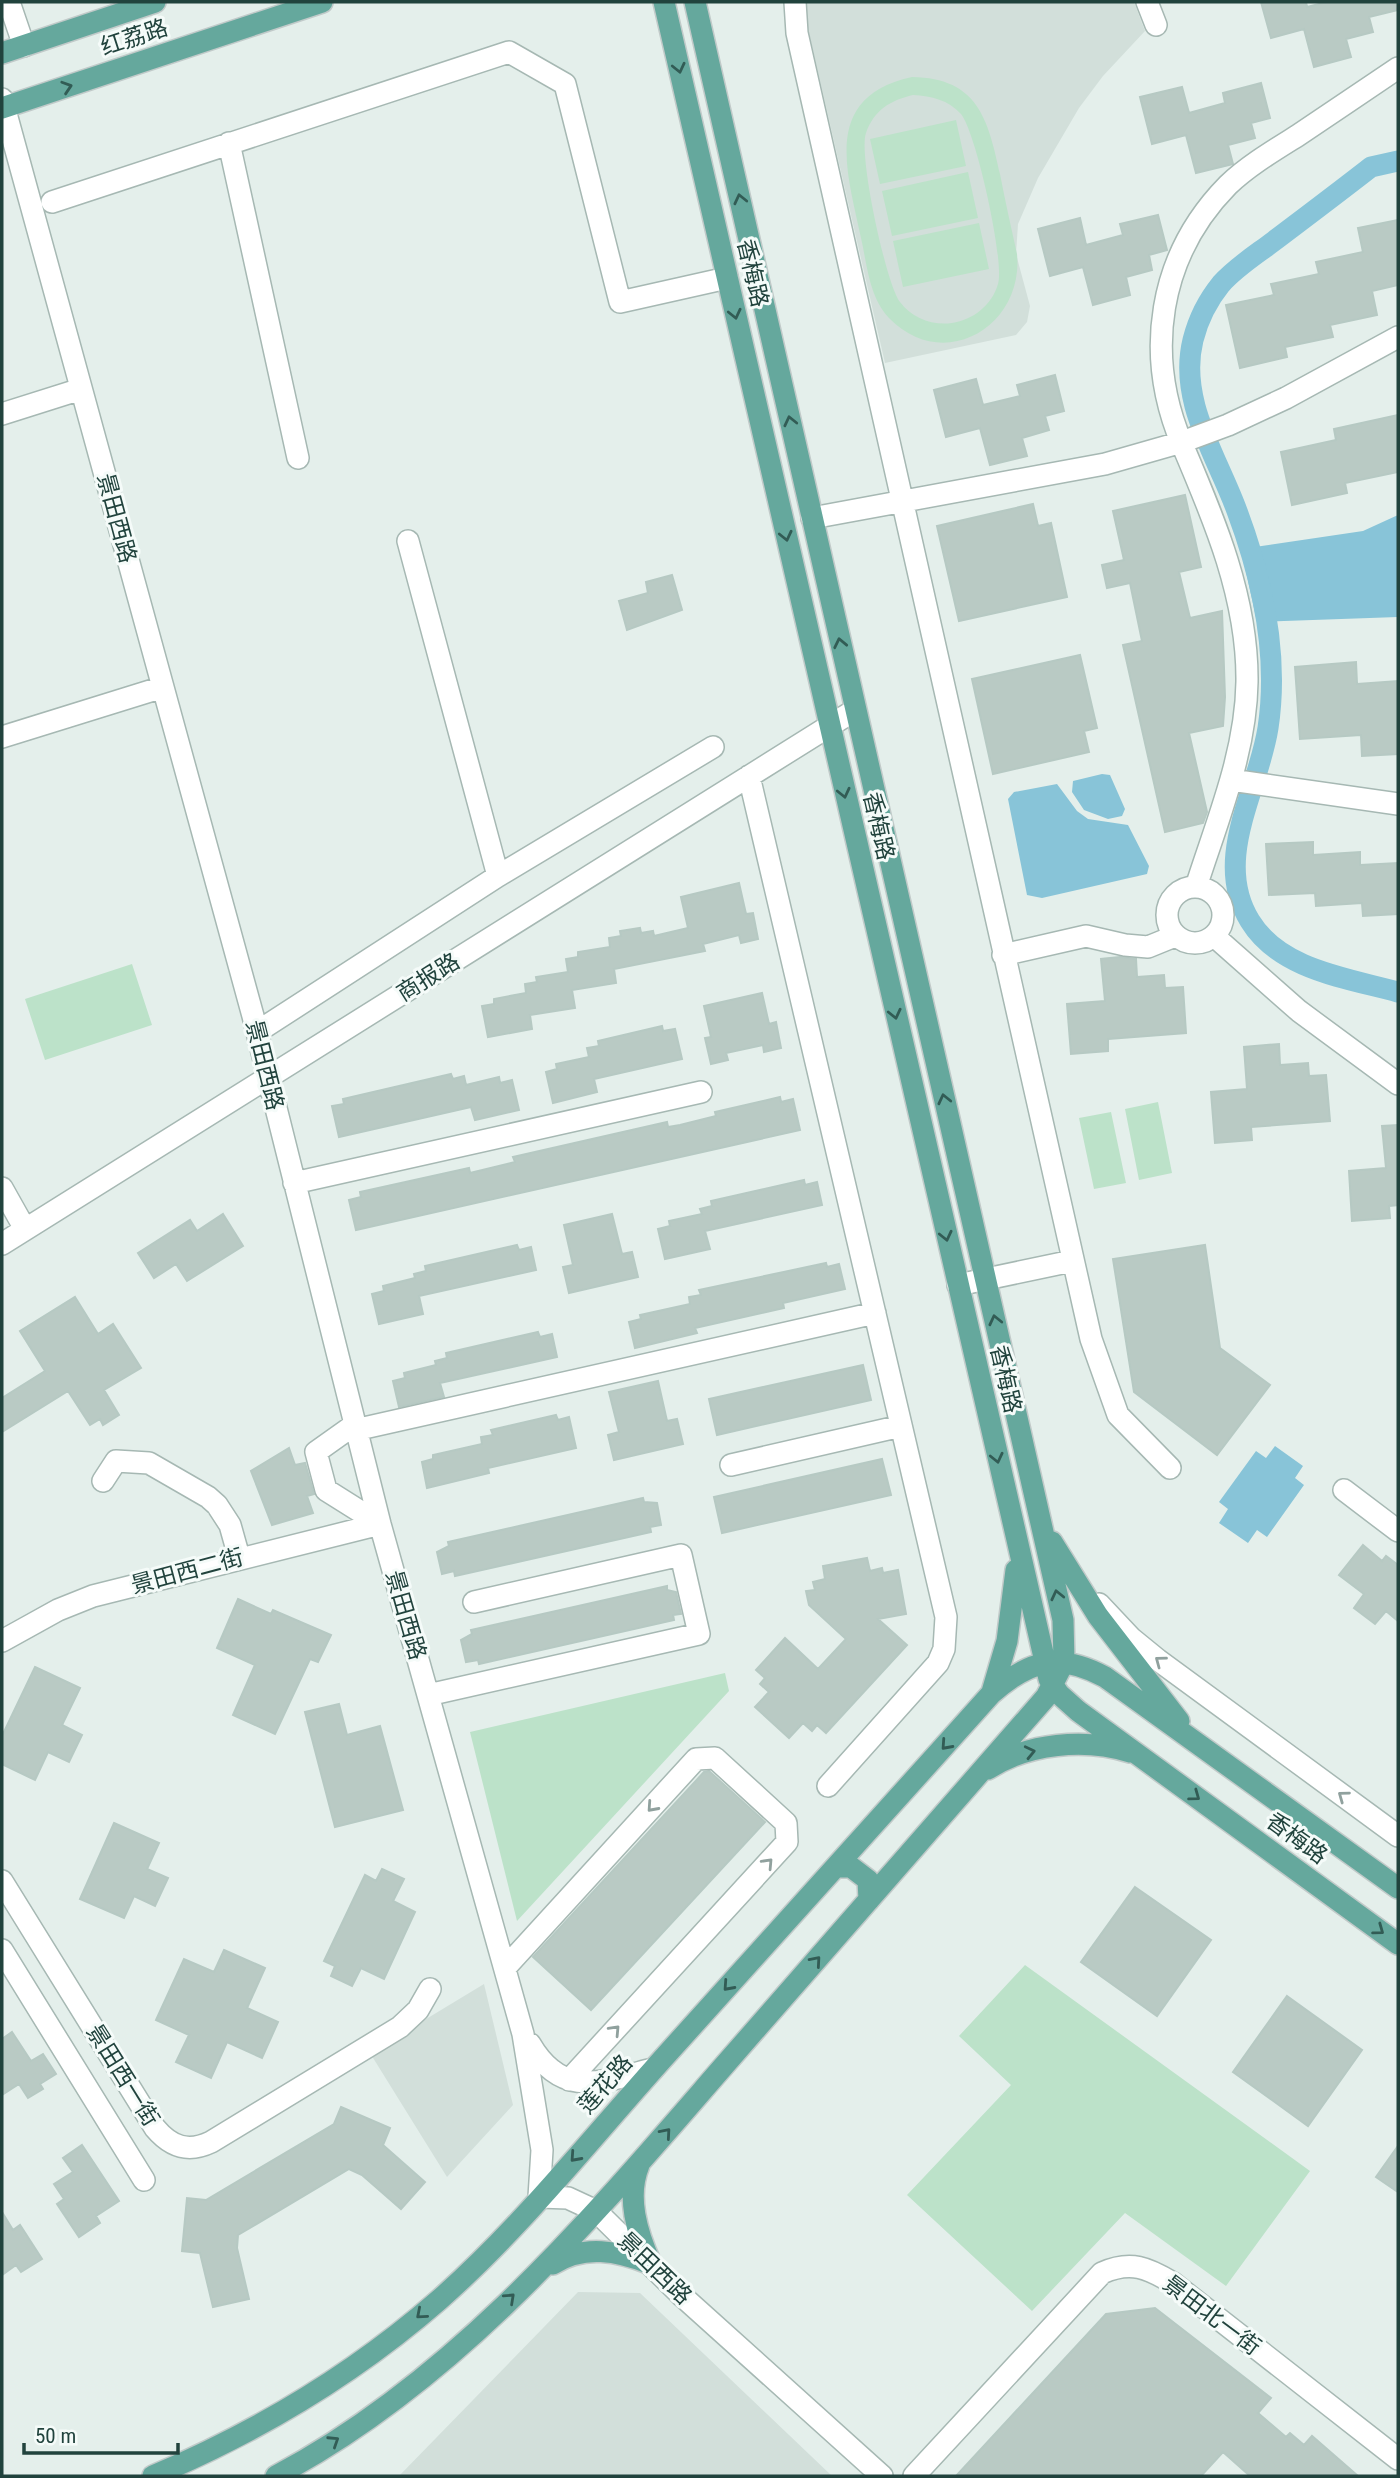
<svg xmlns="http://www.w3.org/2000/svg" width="1400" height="2478" font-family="'Roboto Condensed','Noto Sans SC',sans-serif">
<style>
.built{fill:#d2dfda}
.green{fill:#bce2c9;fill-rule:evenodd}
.water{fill:#88c4d8}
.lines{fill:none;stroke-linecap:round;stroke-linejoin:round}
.canal{stroke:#88c4d8;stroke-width:21}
.building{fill:#b9cac4;stroke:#b6c9c3;stroke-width:2}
.minor-casing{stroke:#a6b8b3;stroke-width:24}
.major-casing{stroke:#c1cac9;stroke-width:24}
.minor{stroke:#fff;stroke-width:21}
.major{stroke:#65a89d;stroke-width:21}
.oneway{stroke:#325c55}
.oneway2{stroke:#90a19e}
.labels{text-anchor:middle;stroke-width:6;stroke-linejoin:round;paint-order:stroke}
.street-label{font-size:23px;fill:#21433d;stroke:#f5fbf9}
</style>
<rect width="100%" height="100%" fill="#e4efeb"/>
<path class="built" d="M 802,2 L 1134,2 L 1145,31 L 1103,76 L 1079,108 L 1038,178 L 1018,224 L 1016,254 L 1030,306 L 1027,322 L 1016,335 L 885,363 Z
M 484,1984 L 513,2105 L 447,2177 L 370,2053 Z
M 578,2292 L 640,2293 L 832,2476 L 399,2476 Z"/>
<path class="green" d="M 912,77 C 978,78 988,119 1000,174 C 1005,200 1011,227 1017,254 C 1024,327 943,374 889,318 C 869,297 867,264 861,238 C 847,171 821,97 912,77 ZM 913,95 C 932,96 948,100 961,114 C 976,132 1005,262 998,284 C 992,305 973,320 952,323 C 933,326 912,318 900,302 C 886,284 858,154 866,133 C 874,110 891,100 913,95 Z
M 956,120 L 966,166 L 880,184 L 870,139 Z
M 968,172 L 978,218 L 892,236 L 882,191 Z
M 979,223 L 989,269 L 903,287 L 893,241 Z
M 132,964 L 152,1025 L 45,1060 L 25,999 Z
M 1158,1102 L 1172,1173 L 1139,1180 L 1125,1109 Z
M 1111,1112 L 1126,1183 L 1094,1189 L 1079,1118 Z
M 725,1673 L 729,1691 L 517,1921 L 470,1732 Z
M 1025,1965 L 1310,2171 L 1226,2286 L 1125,2213 L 1032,2311 L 907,2195 L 1011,2085 L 959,2036 Z"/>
<path class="water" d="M 1398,515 L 1398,617 L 1257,622 L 1241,549 L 1363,531 Z
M 1102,774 L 1110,775 L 1125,809 L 1122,816 L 1108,819 L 1084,810 L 1072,792 L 1073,781 Z
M 1057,784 L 1077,811 L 1088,819 L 1128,825 L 1149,866 L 1147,874 L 1042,898 L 1027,895 L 1008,799 L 1014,792 Z
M 1275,1446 L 1303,1466 L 1295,1478 L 1304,1485 L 1267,1537 L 1257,1530 L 1248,1543 L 1219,1523 L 1228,1509 L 1219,1502 L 1256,1451 L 1266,1458 Z"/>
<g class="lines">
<path class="canal" d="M 1398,161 L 1371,167 C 1339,192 1307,216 1274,241 C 1257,254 1236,267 1221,284 C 1208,300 1198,320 1193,340 C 1178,401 1217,456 1237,511 C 1262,578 1279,656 1268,728 C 1258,792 1212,859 1250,921 C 1280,970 1347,978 1398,992"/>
</g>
<path class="building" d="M 1261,2 L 1306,2 L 1307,7 L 1327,2 L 1398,2 L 1398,10 L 1369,17 L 1373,32 L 1346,39 L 1351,57 L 1314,67 L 1304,29 L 1271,38 Z
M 1261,83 L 1270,118 L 1251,123 L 1255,138 L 1228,145 L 1233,164 L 1196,173 L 1186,135 L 1152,144 L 1140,97 L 1182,87 L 1189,113 L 1225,103 L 1223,93 Z
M 1158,215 L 1167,250 L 1149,255 L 1152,270 L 1126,277 L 1130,295 L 1093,305 L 1083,267 L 1050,276 L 1038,229 L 1080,218 L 1086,245 L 1123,235 L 1120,224 Z
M 1398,220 L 1398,285 L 1372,291 L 1377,315 L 1330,325 L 1333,337 L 1285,347 L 1287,357 L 1240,368 L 1226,305 L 1274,295 L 1271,284 L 1319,274 L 1316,262 L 1363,252 L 1358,228 Z
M 1055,375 L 1064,411 L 1045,416 L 1049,430 L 1022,438 L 1027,456 L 990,465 L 980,428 L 946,437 L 934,390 L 976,379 L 983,405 L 1020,396 L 1017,385 Z
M 1398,415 L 1398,472 L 1345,483 L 1347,493 L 1292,505 L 1281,452 L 1336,440 L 1334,429 Z
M 1185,495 L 1201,567 L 1179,572 L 1190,618 L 1222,611 L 1225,697 L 1223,726 L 1189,733 L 1207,812 L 1203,823 L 1165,832 L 1123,645 L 1142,641 L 1130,583 L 1107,588 L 1102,565 L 1124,560 L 1113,511 Z
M 1033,504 L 1038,526 L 1051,523 L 1067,597 L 959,621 L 937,526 Z
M 672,575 L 682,610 L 627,630 L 619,601 L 648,593 L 646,582 Z
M 1080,655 L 1097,728 L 1084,731 L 1089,752 L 993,774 L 972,679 Z
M 1356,662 L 1357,684 L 1398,681 L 1398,754 L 1362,756 L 1361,735 L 1300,739 L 1295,667 Z
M 1313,842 L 1313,855 L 1360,852 L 1360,865 L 1398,863 L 1398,914 L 1363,916 L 1362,903 L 1316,906 L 1315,893 L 1269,895 L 1266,844 Z
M 739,883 L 746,914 L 753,913 L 758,939 L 741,943 L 739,935 L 703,944 L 705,951 L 614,969 L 616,983 L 572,990 L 575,1008 L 530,1015 L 532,1029 L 488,1037 L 482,1006 L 494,1004 L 494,999 L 526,993 L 525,984 L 537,982 L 536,977 L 568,972 L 566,959 L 578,957 L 578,952 L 610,947 L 609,938 L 621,936 L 620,931 L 640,928 L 641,933 L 653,931 L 654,936 L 688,928 L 681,897 Z
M 1120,957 L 1136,959 L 1137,977 L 1164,975 L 1165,988 L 1183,987 L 1186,1033 L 1108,1039 L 1108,1051 L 1071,1054 L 1067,1004 L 1105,1001 L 1101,959 Z
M 762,993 L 769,1024 L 776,1022 L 781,1048 L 764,1052 L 763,1045 L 726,1053 L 728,1060 L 711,1064 L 705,1038 L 711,1037 L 704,1006 Z
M 662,1026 L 663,1031 L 675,1029 L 682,1059 L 594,1079 L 597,1092 L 553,1103 L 546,1072 L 557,1069 L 556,1064 L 589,1057 L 587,1048 L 599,1046 L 598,1041 Z
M 1279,1044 L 1280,1065 L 1308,1063 L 1309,1076 L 1326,1075 L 1330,1121 L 1251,1127 L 1252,1140 L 1215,1143 L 1211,1092 L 1247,1089 L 1244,1047 Z
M 451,1074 L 453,1079 L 464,1076 L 466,1085 L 499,1077 L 500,1083 L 512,1080 L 519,1110 L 475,1120 L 471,1107 L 339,1137 L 332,1106 L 344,1104 L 343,1099 Z
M 780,1097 L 781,1102 L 793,1099 L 800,1130 L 356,1230 L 349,1200 L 361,1197 L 360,1192 L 469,1168 L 470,1173 L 503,1165 L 515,1162 L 513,1157 L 667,1122 L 668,1127 L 680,1125 L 716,1116 L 715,1112 Z
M 1398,1125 L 1398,1205 L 1389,1206 L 1390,1218 L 1352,1221 L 1349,1171 L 1386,1168 L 1382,1126 Z
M 804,1180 L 805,1185 L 817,1182 L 822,1205 L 705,1231 L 710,1249 L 665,1259 L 658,1229 L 670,1226 L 669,1221 L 702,1214 L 700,1209 L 712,1206 L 711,1201 Z
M 223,1214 L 243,1246 L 187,1281 L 176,1264 L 154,1278 L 138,1253 L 190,1220 L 197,1231 Z
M 612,1214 L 622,1254 L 632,1252 L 638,1277 L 569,1293 L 563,1267 L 573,1265 L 564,1225 Z
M 517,1245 L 519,1250 L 531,1247 L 536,1270 L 419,1296 L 423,1314 L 379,1324 L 372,1294 L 384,1291 L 383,1286 L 415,1278 L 414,1274 L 426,1271 L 425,1266 Z
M 1205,1245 L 1220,1348 L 1270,1385 L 1217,1455 L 1134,1392 L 1113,1259 Z
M 826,1263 L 827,1267 L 839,1264 L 845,1289 L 783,1303 L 784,1308 L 695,1328 L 697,1333 L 635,1348 L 629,1322 L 641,1319 L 640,1315 L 690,1304 L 689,1297 L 701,1295 L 699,1290 Z
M 75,1297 L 98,1334 L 113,1324 L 141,1368 L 104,1390 L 119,1415 L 103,1425 L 100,1419 L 90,1425 L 68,1391 L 2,1432 L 2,1398 L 45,1371 L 20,1331 Z
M 538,1332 L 540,1337 L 552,1334 L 557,1357 L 440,1383 L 444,1397 L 399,1407 L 393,1381 L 405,1378 L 404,1373 L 436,1365 L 435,1361 L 447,1358 L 446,1353 Z
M 863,1365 L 871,1400 L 717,1435 L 709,1399 Z
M 658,1381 L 667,1421 L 677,1419 L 683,1444 L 614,1460 L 608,1435 L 619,1432 L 609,1392 Z
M 556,1415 L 558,1420 L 569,1417 L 576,1448 L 488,1468 L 489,1473 L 427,1488 L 422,1462 L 433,1459 L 433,1455 L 482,1444 L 481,1437 L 493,1435 L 491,1430 Z
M 289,1448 L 295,1465 L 305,1463 L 314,1494 L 307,1496 L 313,1513 L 272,1525 L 251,1471 Z
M 882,1459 L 891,1495 L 722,1533 L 714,1497 Z
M 643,1498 L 644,1502 L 657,1503 L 661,1525 L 650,1527 L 651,1532 L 455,1576 L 454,1571 L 442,1574 L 437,1552 L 449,1546 L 448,1542 Z
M 1363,1545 L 1382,1561 L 1386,1556 L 1398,1565 L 1398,1621 L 1386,1611 L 1375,1624 L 1354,1608 L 1364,1594 L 1339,1575 Z
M 867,1558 L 870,1571 L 882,1568 L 883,1573 L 898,1570 L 906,1614 L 878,1619 L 907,1645 L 826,1733 L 817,1725 L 812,1731 L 803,1723 L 789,1738 L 755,1707 L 769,1692 L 760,1684 L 765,1678 L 756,1670 L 785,1638 L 818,1669 L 846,1639 L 809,1605 L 806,1591 L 815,1590 L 813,1582 L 825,1579 L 823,1566 Z
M 667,1586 L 667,1590 L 676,1592 L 681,1614 L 673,1615 L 674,1620 L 479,1664 L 478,1660 L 466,1662 L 461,1640 L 472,1634 L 471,1630 Z
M 238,1599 L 271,1614 L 273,1610 L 331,1635 L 318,1662 L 310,1659 L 275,1734 L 233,1715 L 255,1665 L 217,1648 Z
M 35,1667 L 80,1688 L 62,1725 L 82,1735 L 69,1762 L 48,1752 L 35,1780 L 2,1764 L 2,1736 Z
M 339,1704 L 347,1735 L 380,1726 L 403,1810 L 335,1827 L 305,1712 Z
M 709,1771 L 765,1822 L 591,2010 L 533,1957 L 704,1772 Z
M 114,1823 L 159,1843 L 147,1869 L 168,1878 L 155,1906 L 134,1896 L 124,1918 L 80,1899 Z
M 382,1869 L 404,1879 L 393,1901 L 415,1912 L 384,1979 L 361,1968 L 352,1986 L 331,1976 L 335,1966 L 324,1961 L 365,1875 L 376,1881 Z
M 1135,1887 L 1211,1940 L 1157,2016 L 1081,1962 Z
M 224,1950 L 265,1968 L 247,2008 L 278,2022 L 262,2058 L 227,2042 L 211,2078 L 176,2062 L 189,2035 L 156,2020 L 184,1959 L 214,1972 Z
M 1287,1996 L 1362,2050 L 1308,2126 L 1233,2072 Z
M 12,2032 L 31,2061 L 43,2054 L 56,2074 L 40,2084 L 43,2089 L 28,2098 L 19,2084 L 2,2095 L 2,2039 Z
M 341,2107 L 390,2128 L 383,2145 L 425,2182 L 401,2209 L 362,2175 L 349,2169 L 238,2235 L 237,2248 L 249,2299 L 213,2307 L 200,2253 L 182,2251 L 187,2198 L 206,2200 L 334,2124 Z
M 82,2145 L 119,2201 L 96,2216 L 100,2223 L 79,2237 L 57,2204 L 64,2199 L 54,2184 L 73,2172 L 63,2158 Z
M 1398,2146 L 1398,2192 L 1376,2177 Z
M 2,2212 L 13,2230 L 20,2225 L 42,2259 L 21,2272 L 16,2265 L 2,2275 Z
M 1155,2308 L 1271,2398 L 1258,2413 L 1286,2437 L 1290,2433 L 1304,2445 L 1312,2436 L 1358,2476 L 1250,2476 L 1223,2452 L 1201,2476 L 956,2476 L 1106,2314 Z"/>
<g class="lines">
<g class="minor-casing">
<path id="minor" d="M 9,2 L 24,46
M 795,2 L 797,33 L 1091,1339 L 1118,1415 L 1170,1468
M 1147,2 L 1156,25
M 2,99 L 253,1016 L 380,1524 L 523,2034 L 542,2150 L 539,2197 L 568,2198 L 596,2211 L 681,2295 L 882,2476
M 229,143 L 298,458
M 52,202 L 509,52 L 565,84 L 620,302 L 727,278
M 2,414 L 81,389
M 812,518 L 1105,464 L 1182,442 L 1228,425 L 1286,398 L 1398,337
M 408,541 L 498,876
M 2,737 L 163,687
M 749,776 L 946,1617 L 944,1649 L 938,1663 L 828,1786
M 1231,780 L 1398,804
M 1196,887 C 1217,821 1246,753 1247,682 C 1248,598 1214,519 1182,444 C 1144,354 1158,256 1228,185 C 1248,166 1273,151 1297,136 C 1331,113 1364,91 1398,68
M1167 915a28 28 0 1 1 56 0a28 28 0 1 1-56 0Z
M 1214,936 L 1299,1011 L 1398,1084
M 1003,955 L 1086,936 L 1125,945 L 1148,947 L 1175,936
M 257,1032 L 498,876 L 713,747
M 294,1183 L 701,1092
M 2,1188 L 25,1229
M 2,1244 L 855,710
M 958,1285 L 1072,1261
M 354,1425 L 316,1452 L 326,1490 L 380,1524
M 355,1430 L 875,1313
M 731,1465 L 901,1426
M 103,1481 L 116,1461 L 149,1463 L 208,1497 L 217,1505 L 230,1525 L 239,1557
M 1344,1490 L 1398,1531
M 1099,1604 L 1131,1638 L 1158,1660 L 1398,1836
M 2,1641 L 58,1610 L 93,1596 L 380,1524
M 428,1695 L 699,1634 L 681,1555 L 474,1602
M 2,1881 L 155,2128 C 171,2147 188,2153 211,2142 L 400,2027 L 418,2010 L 430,1989
M 2,1950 L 144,2180
M 505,1968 L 696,1759 L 715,1758 L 786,1823 L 787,1842 L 569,2080
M 530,2044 C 562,2099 601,2082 653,2069
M 914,2476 L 1102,2273 C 1131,2260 1148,2268 1173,2283 L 1398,2459"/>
</g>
<g class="major-casing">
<path id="major" d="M 664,2 L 1049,1679 L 1059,1694 L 1078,1711 L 1398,1944
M 2,53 L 155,2
M 2,108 L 322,2
M 1052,1542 L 1098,1616 L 1179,1721
M 992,1692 L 1007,1641 L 1016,1570
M 988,1769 C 1028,1743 1085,1738 1130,1752
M 836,1867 L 851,1867 L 868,1880 L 869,1900
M 639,2165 C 626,2197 637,2233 651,2264
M 553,2264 C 584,2244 618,2251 651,2264
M 153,2476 C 257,2432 353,2375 439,2300 C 523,2226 593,2136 668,2053 C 776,1933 884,1814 991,1694 C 1029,1660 1059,1652 1105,1677 L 1398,1888
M 276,2476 C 457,2380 590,2220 722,2068 C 830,1944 938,1821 1046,1697 L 1064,1662 L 1063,1620 L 695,2"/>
</g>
<use href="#minor" class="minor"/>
<use href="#major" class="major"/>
</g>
<defs><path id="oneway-chevron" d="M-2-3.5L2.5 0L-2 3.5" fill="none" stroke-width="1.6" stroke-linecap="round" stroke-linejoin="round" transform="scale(1.75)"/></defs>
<g class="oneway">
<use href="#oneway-chevron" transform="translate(679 68) rotate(77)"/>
<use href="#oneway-chevron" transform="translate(67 87) rotate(-18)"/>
<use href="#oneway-chevron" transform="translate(740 199) rotate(-103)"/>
<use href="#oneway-chevron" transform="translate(735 314) rotate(77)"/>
<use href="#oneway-chevron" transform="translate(790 421) rotate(-103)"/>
<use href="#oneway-chevron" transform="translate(786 536) rotate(77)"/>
<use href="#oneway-chevron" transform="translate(840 643) rotate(-102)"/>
<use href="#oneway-chevron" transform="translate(844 793) rotate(77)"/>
<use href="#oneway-chevron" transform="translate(895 1014) rotate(77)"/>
<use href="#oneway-chevron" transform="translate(944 1099) rotate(-103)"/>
<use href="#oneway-chevron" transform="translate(946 1236) rotate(77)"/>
<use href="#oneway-chevron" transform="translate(995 1320) rotate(-103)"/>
<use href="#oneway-chevron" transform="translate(997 1458) rotate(77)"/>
<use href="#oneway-chevron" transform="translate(1057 1595) rotate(-103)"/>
<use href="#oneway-chevron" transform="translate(946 1745) rotate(132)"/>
<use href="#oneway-chevron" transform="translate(1030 1752) rotate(-13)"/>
<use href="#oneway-chevron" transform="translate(1195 1796) rotate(36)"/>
<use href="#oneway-chevron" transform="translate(1379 1930) rotate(36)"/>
<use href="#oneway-chevron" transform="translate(816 1961) rotate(-49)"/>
<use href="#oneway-chevron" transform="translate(728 1986) rotate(132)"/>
<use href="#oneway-chevron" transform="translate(666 2133) rotate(-49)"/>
<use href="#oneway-chevron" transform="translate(575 2157) rotate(132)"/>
<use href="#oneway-chevron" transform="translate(510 2298) rotate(-43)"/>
<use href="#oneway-chevron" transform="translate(421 2314) rotate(139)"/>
<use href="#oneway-chevron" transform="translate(334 2441) rotate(-33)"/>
</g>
<g class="oneway2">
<use href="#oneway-chevron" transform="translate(1160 1661) rotate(-143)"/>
<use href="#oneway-chevron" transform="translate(1343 1796) rotate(-144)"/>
<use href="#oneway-chevron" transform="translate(652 1807) rotate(132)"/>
<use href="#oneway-chevron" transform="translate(768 1863) rotate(-47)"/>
<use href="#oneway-chevron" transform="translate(615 2030) rotate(-47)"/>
</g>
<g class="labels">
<g class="street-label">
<text transform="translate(134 37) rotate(-18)" y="8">红荔路</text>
<text transform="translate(753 273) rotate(77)" y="8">香梅路</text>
<text transform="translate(117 518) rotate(75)" y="8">景田西路</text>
<text transform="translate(879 826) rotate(77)" y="8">香梅路</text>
<text transform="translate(428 977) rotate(-32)" y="8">商报路</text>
<text transform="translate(265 1065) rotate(76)" y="8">景田西路</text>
<text transform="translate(1006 1379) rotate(77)" y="8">香梅路</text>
<text transform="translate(187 1571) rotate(-15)" y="8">景田西二街</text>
<text transform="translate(406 1615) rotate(74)" y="8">景田西路</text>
<text transform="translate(1297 1838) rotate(36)" y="8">香梅路</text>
<text transform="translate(123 2075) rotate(58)" y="8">景田西一街</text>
<text transform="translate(605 2084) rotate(-49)" y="8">莲花路</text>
<text transform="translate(655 2268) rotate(44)" y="8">景田西路</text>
<text transform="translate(1212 2315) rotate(37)" y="8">景田北一街</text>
</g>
</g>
<rect width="1400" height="2478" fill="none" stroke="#21433d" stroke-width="7"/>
<path d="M24 2443v10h154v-10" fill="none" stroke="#21433d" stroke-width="3.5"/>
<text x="35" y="2443" font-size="21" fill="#21433d" stroke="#f5fbf9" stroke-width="5" paint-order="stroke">50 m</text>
</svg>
